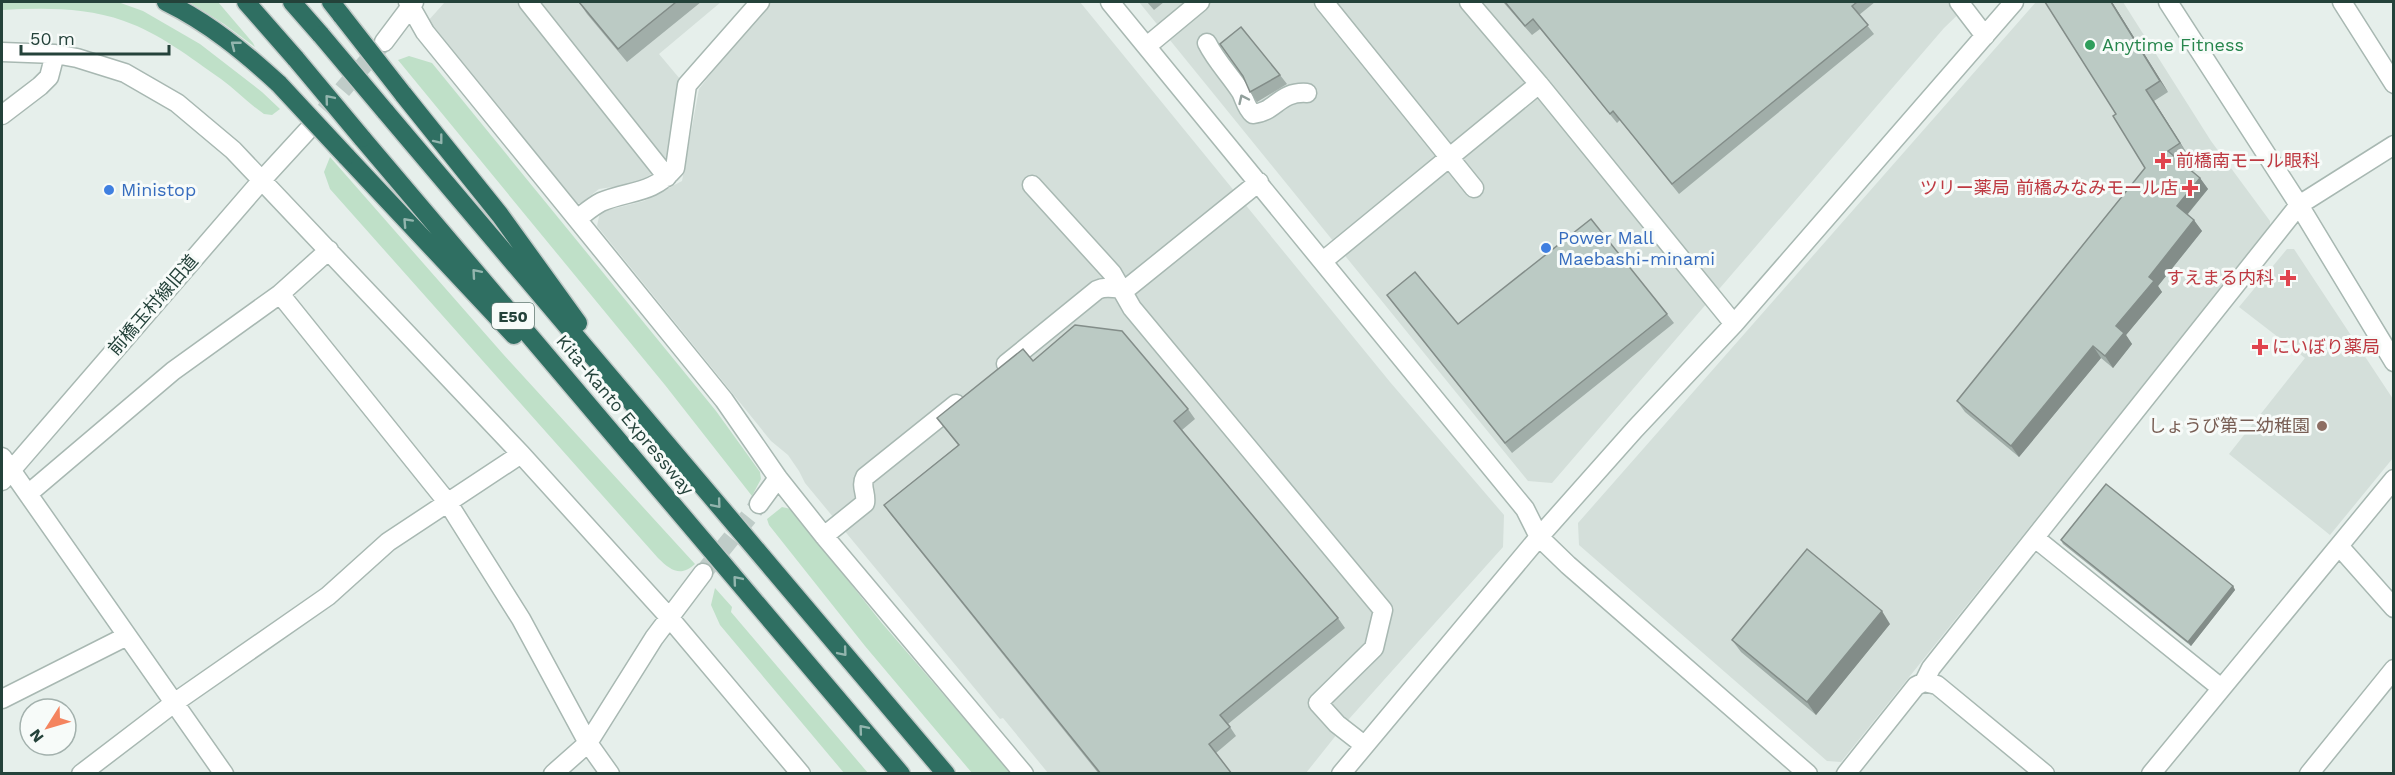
<svg xmlns="http://www.w3.org/2000/svg" width="2395" height="775" font-family="'Work Sans','Noto Sans JP',sans-serif">
<style>
.built{fill:#d4dfda}
.green{fill:#bfe0c8}
.lines{fill:none;stroke-linecap:round;stroke-linejoin:round}
.minor-tunnel{stroke:#bfccc8;stroke-width:18;stroke-dasharray:18 9;stroke-linecap:butt}
.minor-casing{stroke:#a8b8b2;stroke-width:21}
.highway-casing{stroke:#c2cac8;stroke-width:21}
.minor{stroke:#fff;stroke-width:18}
.highway{stroke:#2f6f62;stroke-width:18}
.highway-bridge-casing{stroke:#c2cac8;stroke-width:21;stroke-linecap:butt}
.highway-bridge{stroke:#2f6f62;stroke-width:18}
.wall{fill:#a1aea9}
.shaded-wall{fill:#838d89}
.building{fill:#bbcac4;stroke:#838d89;stroke-width:1.5}
.oneway{stroke:#93b5ae}
.oneway2{stroke:#92a09c}
.leisure-dot{fill:#2e9e5b;stroke:#f7fbf9;stroke-width:2}
.health-dot{fill:#e0444e;stroke:#f7fbf9;stroke-width:2}
.shop-dot{fill:#3f7fe0;stroke:#f7fbf9;stroke-width:2}
.education-dot{fill:#8d6e63;stroke:#f7fbf9;stroke-width:2}
.labels{text-anchor:middle;stroke-width:6;stroke-linejoin:round;paint-order:stroke}
.shield{fill:#f7fbf9;stroke:#637a73;stroke-width:1.5}
.shield-label{font-size:16px;font-weight:bold;fill:#24423a}
.leisure-label{font-size:18px;fill:#27864d;stroke:#f7fbf9;text-anchor:start}
.health-label{font-size:18px;fill:#be3a42;stroke:#f7fbf9;text-anchor:start}
.shop-label{font-size:18px;fill:#366cbe;stroke:#f7fbf9;text-anchor:start}
.street-label{font-size:18px;fill:#24423a;stroke:#f7fbf9}
.education-label{font-size:18px;fill:#785e54;stroke:#f7fbf9;text-anchor:end}
</style>
<rect width="100%" height="100%" fill="#e6efeb"/>
<path class="built" d="M 445,2 L 522,2 L 657,170 L 638,183 L 599,189 L 581,203 L 576,204 L 428,21 Z
M 534,2 L 721,2 L 659,54 L 680,79 L 666,164 Z
M 766,2 L 1080,2 L 1390,382 L 1504,515 L 1503,547 L 1349,719 L 1306,773 L 1048,773 L 1003,718 L 1000,719 L 805,483 L 799,471 L 788,455 L 771,441 L 597,226 L 600,212 L 644,201 L 682,181 L 699,89 Z
M 1139,2 L 1971,2 L 1944,28 L 1552,483 L 1528,481 Z
M 2036,2 L 2123,2 L 2211,141 L 2270,221 L 2270,227 L 1841,762 L 1827,761 L 1579,545 L 1578,523 Z
M 2287,249 L 2294,249 L 2393,399 L 2393,458 L 2330,535 L 2229,454 L 2305,358 L 2239,307 Z"/>
<path class="green" d="M 2,2 L 118,2 L 143,11 L 200,44 L 262,92 L 280,109 L 272,115 L 264,114 C 249,104 236,90 221,79 C 191,58 159,33 124,21 C 84,7 43,8 2,10 Z
M 189,2 L 218,2 L 253,43 L 255,47 L 224,24 Z
M 409,56 L 432,63 L 716,411 L 760,472 L 761,479 L 752,496 L 665,385 L 398,60 Z
M 330,157 L 503,354 L 695,564 C 681,577 671,571 658,558 L 330,189 L 324,172 Z
M 782,507 L 791,509 L 797,516 L 881,622 L 1011,773 L 972,773 L 865,646 L 769,525 L 767,519 Z
M 715,588 L 732,607 L 731,612 L 868,773 L 844,773 L 720,625 L 711,605 Z"/>
<g class="lines">
<path class="minor-tunnel" d="M 307,131 L 382,44
M 703,573 L 759,504"/>
<g class="minor-casing">
<path id="minor" d="M 408,2 L 425,32 L 724,400 L 778,478 L 824,536 L 1024,774
M 528,2 L 667,177
M 1110,2 L 1525,509 L 1539,537 L 1568,565 L 1808,774
M 1324,2 L 1474,188
M 1469,2 L 1539,84 L 1734,324
M 1959,2 L 1985,36
M 2168,2 L 2299,205 L 2394,362
M 2342,2 L 2394,84
M 384,42 L 414,2
M 1207,43 C 1216,61 1230,75 1241,92 C 1245,100 1246,108 1253,114 C 1276,112 1279,91 1307,93
M 1147,46 L 1200,2
M 2,52 L 55,54 L 77,58 L 125,73 L 177,103 L 233,150 L 521,454 L 668,616 L 801,774
M 2,115 L 40,86 L 49,77 L 55,54
M 1032,185 L 1112,273 L 1132,308 L 1383,610 L 1374,648 L 1318,703 L 1337,724 L 1364,745
M 577,219 C 585,213 593,206 601,202 C 629,190 652,195 675,168 L 687,85 L 760,2
M 1323,261 L 1539,84
M 280,294 L 448,503 L 521,619 L 588,743 L 610,774
M 1006,364 L 1097,290 C 1108,284 1119,292 1130,286 L 1259,182
M 2,457 L 224,774
M 2,481 L 262,180 L 307,131
M 28,494 L 173,371 L 280,294 L 329,250
M 759,504 L 778,478
M 824,536 L 865,503 C 867,494 860,486 865,477 L 956,404
M 2035,538 L 2221,688
M 2339,546 L 2394,608
M 1924,682 L 1931,668 L 2299,205 L 2394,145
M 2,699 L 127,636
M 81,774 L 174,703 L 328,596 L 388,542 L 521,454
M 553,774 L 588,743 L 654,638 L 703,573
M 1341,774 L 1539,537 L 1635,429 L 1734,324 L 2014,2
M 1846,774 L 1916,686 L 1924,682 L 1937,685 L 2045,774
M 2151,774 L 2394,479
M 2309,774 L 2394,669"/>
</g>
<g class="highway-casing">
<path id="highway" d="M 166,2 C 209,23 244,52 279,84
M 246,2 L 296,59
M 292,2 L 321,35
M 331,2 L 342,16
M 403,94 L 500,215 L 578,323
M 385,111 L 946,774
M 362,138 L 901,774
M 346,156 L 514,335"/>
</g>
<use href="#minor" class="minor"/>
<use href="#highway" class="highway"/>
<g class="highway-bridge-casing">
<path id="highway-bridge" d="M 342,16 L 403,94
M 321,35 L 385,111
M 296,59 L 362,138
M 279,84 L 346,156"/>
</g>
<use href="#highway-bridge" class="highway-bridge"/>
</g>
<path class="wall" d="M 579,2 L 701,2 L 627,62 L 587,14 Z
M 1147,2 L 1164,2 L 1154,10 Z
M 1503,2 L 1875,2 L 1859,15 L 1874,34 L 1679,194 L 1620,120 L 1617,123 L 1540,29 L 1532,35 Z
M 2045,2 L 2112,2 L 2168,92 L 2154,101 L 2188,155 L 2179,160 L 2200,178 L 2208,189 L 2188,214 L 2202,231 L 2158,286 L 2162,292 L 2126,335 L 2132,344 L 2113,368 L 2101,358 L 2019,457 L 1965,412 L 1957,401 L 2145,168 L 2116,114 Z
M 1280,75 L 1287,84 L 1257,102 L 1250,92 Z
M 1387,295 L 1458,324 L 1667,314 L 1674,323 L 1512,453 Z
M 1033,361 L 1188,409 L 1195,419 L 1182,430 L 1338,618 L 1345,628 L 1228,724 L 1236,736 L 1216,753 L 1232,774 L 1099,774 L 891,515 L 884,505 L 958,445 L 937,418 Z
M 2061,540 L 2233,586 L 2235,590 L 2191,646 L 2063,544 Z
M 1890,624 L 1816,715 L 1741,652 L 1732,640 Z"/>
<path class="shaded-wall" d="M 2111,2 L 2112,2 L 2168,92 L 2160,81 Z
M 2146,90 L 2154,101 L 2188,155 L 2180,143 Z
M 2200,178 L 2208,189 L 2185,217 L 2177,206 Z
M 2194,220 L 2202,231 L 2158,286 L 2162,292 L 2126,335 L 2132,344 L 2113,368 L 2105,356 L 2116,326 L 2149,277 Z
M 2093,346 L 2101,358 L 2019,457 L 2011,446 Z
M 2233,586 L 2235,590 L 2191,646 L 2188,642 Z
M 1882,611 L 1890,624 L 1816,715 L 1807,702 Z"/>
<path class="building" d="M 579,2 L 676,2 L 618,49 Z
M 1505,2 L 1857,2 L 1852,6 L 1868,25 L 1672,184 L 1613,111 L 1610,114 L 1533,19 L 1525,26 Z
M 2045,2 L 2111,2 L 2160,81 L 2146,90 L 2180,143 L 2168,151 L 2200,178 L 2177,206 L 2194,220 L 2149,277 L 2154,281 L 2116,326 L 2124,333 L 2105,356 L 2093,346 L 2011,446 L 1957,401 L 2145,168 L 2113,116 L 2116,114 Z
M 1241,27 L 1280,75 L 1250,92 L 1243,76 L 1220,44 Z
M 1591,219 L 1667,314 L 1505,443 L 1387,295 L 1415,272 L 1458,324 Z
M 1075,325 L 1122,331 L 1188,409 L 1174,421 L 1338,618 L 1220,715 L 1230,727 L 1209,744 L 1232,774 L 1101,774 L 884,505 L 959,445 L 937,418 L 1023,349 L 1033,361 Z
M 2106,484 L 2233,586 L 2188,642 L 2061,540 Z
M 1807,549 L 1882,611 L 1807,702 L 1732,640 Z"/>
<defs><path id="oneway-chevron" d="M-2-3.5L2.5 0L-2 3.5" fill="none" stroke-width="1.6" stroke-linecap="round" stroke-linejoin="round" transform="scale(1.5)"/></defs>
<g class="oneway">
<use href="#oneway-chevron" transform="translate(235 45) rotate(-142)"/>
<use href="#oneway-chevron" transform="translate(329 99) rotate(-130)"/>
<use href="#oneway-chevron" transform="translate(439 140) rotate(52)"/>
<use href="#oneway-chevron" transform="translate(407 222) rotate(-133)"/>
<use href="#oneway-chevron" transform="translate(476 273) rotate(-131)"/>
<use href="#oneway-chevron" transform="translate(717 504) rotate(50)"/>
<use href="#oneway-chevron" transform="translate(737 580) rotate(-130)"/>
<use href="#oneway-chevron" transform="translate(843 652) rotate(50)"/>
<use href="#oneway-chevron" transform="translate(863 729) rotate(-130)"/>
</g>
<use class="oneway2" href="#oneway-chevron" transform="translate(1243 99) rotate(-115)"/>
<circle class="leisure-dot" cx="2090" cy="45" r="6"/>
<g class="health-dot">
<path d="M2160 152h6v6h6v6h-6v6h-6v-6h-6v-6h6z"/>
<path d="M2187 179h6v6h6v6h-6v6h-6v-6h-6v-6h6z"/>
<path d="M2285 269h6v6h6v6h-6v6h-6v-6h-6v-6h6z"/>
<path d="M2257 338h6v6h6v6h-6v6h-6v-6h-6v-6h6z"/>
</g>
<g class="shop-dot">
<circle cx="109" cy="190" r="6"/>
<circle cx="1546" cy="248" r="6"/>
</g>
<circle class="education-dot" cx="2322" cy="426" r="6"/>
<g class="labels">
<rect class="shield" x="492" y="303" width="42" height="26" rx="4.5"/>
<g class="shield-label">
<text x="513" y="322">E50</text>
</g>
<g class="leisure-label">
<text x="2102" y="51">Anytime Fitness</text>
</g>
<g class="health-label">
<text x="2176" y="167">前橋南モール眼科</text>
<text x="2178" y="194" text-anchor="end">ツリー薬局 前橋みなみモール店</text>
<text x="2274" y="284" text-anchor="end">すえまる内科</text>
<text x="2272" y="353">にいぼり薬局</text>
</g>
<g class="shop-label">
<text x="121" y="196">Ministop</text>
<text x="1558" y="244">Power Mall<tspan x="1558" dy="21">Maebashi-minami</tspan></text>
</g>
<g class="street-label">
<text transform="translate(153 305) rotate(-49)" y="6">前橋玉村線旧道</text>
<text transform="translate(625 415) rotate(50)" y="6">Kita-Kanto Expressway</text>
</g>
<g class="education-label">
<text x="2310" y="432">しょうび第二幼稚園</text>
</g>
</g>
<rect width="2395" height="775" fill="none" stroke="#24423a" stroke-width="6"/>
<g transform="translate(48 727) rotate(233)"><circle r="28" fill="#f7fbf9" stroke="#a3b1ad" stroke-width="1.5"/>
<path d="M0-4.5L10 22L0 15L-10 22Z" fill="#f4845f"/>
<text y="-9" font-size="16" font-weight="bold" text-anchor="middle" fill="#24423a">N</text>
</g>
<path d="M21 45v9h148v-9" fill="none" stroke="#24423a" stroke-width="3"/>
<text x="30" y="45" font-size="18" fill="#24423a" stroke="#f7fbf9" stroke-width="4.5" paint-order="stroke">50 m</text>
</svg>
